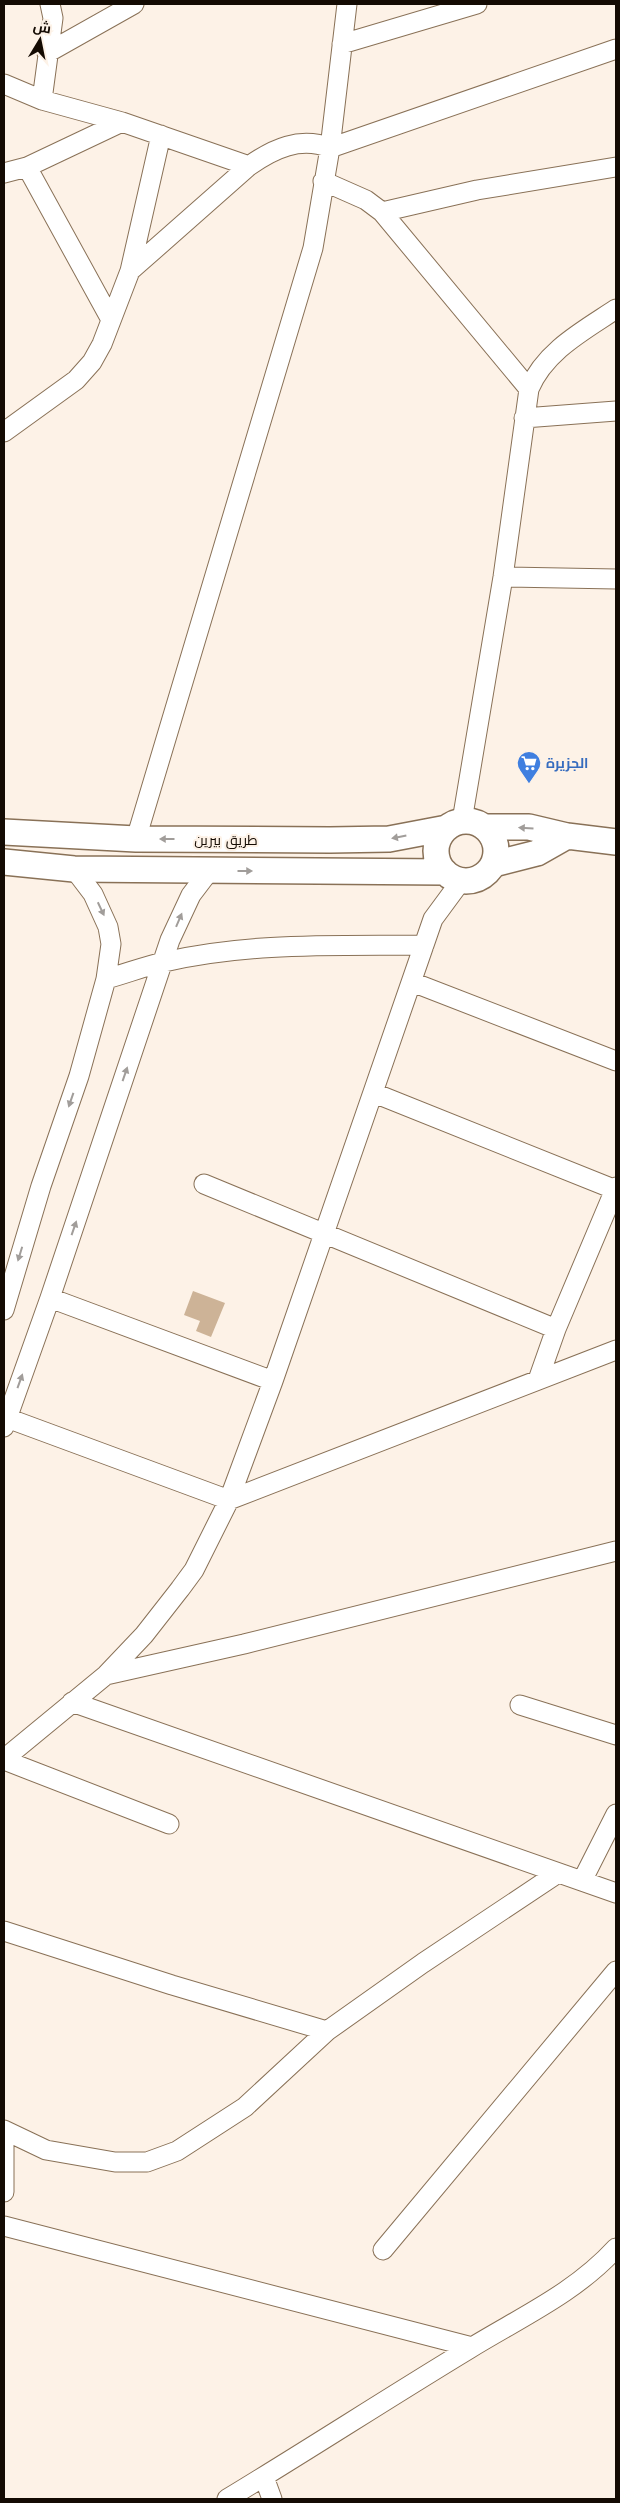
<svg xmlns="http://www.w3.org/2000/svg" width="620" height="2503" font-family="'Work Sans',Cairo,sans-serif">
<style>
.building{fill:#cdb397}
.lines{fill:none;stroke-linecap:round;stroke-linejoin:round}
.minor-casing{stroke:#897157;stroke-width:21}
.major-casing{stroke:#897157;stroke-width:28}
.minor{stroke:#fff;stroke-width:19}
.major{stroke:#fff;stroke-width:25}
.oneway{fill:#a19d9a}
.labels{text-anchor:middle;stroke-width:4;stroke-linejoin:round;paint-order:stroke}
.shop-label{font-size:14px;font-weight:bold;fill:#366cbe;stroke:#fdf2e7;text-anchor:start}
.street-label{font-size:14px;fill:#140b03;stroke:#fdf2e7}
</style>
<rect width="100%" height="100%" fill="#fdf2e7"/>
<path class="building" d="M 193,1291 L 225,1303 L 211,1337 L 196,1331 L 200,1321 L 184,1315 Z"/>
<g class="lines">
<g class="minor-casing">
<path id="minor" d="M 342,44 L 477,4
M 47,53 L 134,4
M 4,84 L 42,100 L 122,122 L 249,166
M 42,100 L 53,18 L 50,4
M 27,167 L 110,318
M 4,173 L 27,167 L 122,122
M 323,181 L 366,200 L 382,212 L 529,389
M 382,212 L 477,190 L 616,167
M 130,271 L 249,166 C 273,149 300,136 330,148 L 616,49
M 524,418 L 616,411
M 4,432 L 76,380 L 92,362 L 102,344 L 130,271 L 161,135
M 503,577 L 616,579
M 462,821 L 503,577 L 529,389 C 545,351 583,331 616,309
M 136,839 L 313,248 L 330,148 L 347,4
M 106,979 C 125,974 145,966 164,962 C 249,942 338,946 424,945
M 412,982 L 616,1061
M 374,1093 L 616,1190
M 204,1184 L 556,1329
M 50,1298 L 273,1381
M 4,1310 L 41,1186 L 79,1076 L 106,979 L 111,944 L 108,927 L 93,894 L 74,869
M 538,1380 L 556,1329 L 616,1187
M 7,1418 L 229,1500 L 616,1350
M 4,1427 L 50,1298 L 170,940 L 191,895 L 210,870
M 106,1675 L 244,1644 L 616,1551
M 72,1702 L 616,1893
M 520,1705 L 616,1735
M 4,1759 L 106,1675 L 144,1635 L 180,1589 L 194,1570 L 229,1500 L 273,1381 L 433,919 L 461,881
M 4,1760 L 169,1824
M 582,1881 L 616,1814
M 4,1931 L 172,1985 L 327,2031
M 4,2130 L 46,2150 L 115,2162 L 147,2162 L 177,2151 L 245,2107 L 327,2031 L 423,1963 L 558,1873
M 4,2142 L 4,2192
M 4,2226 L 472,2347
M 383,2250 L 616,1971
M 264,2477 L 272,2499
M 227,2499 C 308,2450 388,2398 469,2349 C 521,2317 575,2293 616,2248"/>
</g>
<g class="major-casing">
<path id="major" d="M436 851a30 30 0 1 1 60 0a30 30 0 1 1-60 0Z
M 484,827 L 529,827 L 567,836 L 616,842
M 4,832 L 136,839 L 330,840 L 389,839 L 447,828
M 4,862 L 74,869 L 445,872
M 494,864 L 537,853 L 567,836"/>
</g>
<use href="#minor" class="minor"/>
<use href="#major" class="major"/>
</g>
<defs><path id="oneway-solid" d="M-6-.8H1V-3.2L6.5 0L1 3.2V.8H-6Z" transform="scale(1.25)"/></defs>
<g class="oneway">
<use href="#oneway-solid" transform="translate(526 828) rotate(-177)"/>
<use href="#oneway-solid" transform="translate(399 837) rotate(169)"/>
<use href="#oneway-solid" transform="translate(167 839) rotate(-180)"/>
<use href="#oneway-solid" transform="translate(245 871)"/>
<use href="#oneway-solid" transform="translate(101 909) rotate(65)"/>
<use href="#oneway-solid" transform="translate(179 920) rotate(-67)"/>
<use href="#oneway-solid" transform="translate(125 1074) rotate(-71)"/>
<use href="#oneway-solid" transform="translate(71 1100) rotate(109)"/>
<use href="#oneway-solid" transform="translate(74 1228) rotate(-71)"/>
<use href="#oneway-solid" transform="translate(20 1254) rotate(107)"/>
<use href="#oneway-solid" transform="translate(20 1381) rotate(-70)"/>
</g>
<defs>
<g id="supermarket-pin" transform="scale(1.25)"><path d="M0 17L-7.5 6A9.5 9.5 0 1 1 7.5 6Z" fill="#3f7fe0" stroke="#fdf2e7"/><path d="M-6-5.5h2.5l.6 2H6L4.5 2H-2.5L-4.4-4H-6ZM-1.5 3.2a1.3 1.3 0 1 0 .1 0ZM3 3.2a1.3 1.3 0 1 0 .1 0Z" fill="#fff"/></g>
</defs>
<g fill-rule="evenodd">
<use href="#supermarket-pin" x="529" y="763"/>
</g>
<g class="labels">
<g class="shop-label">
<text x="546" y="768">الجزيرة</text>
</g>
<g class="street-label">
<text x="226" y="845">طريق بيرين</text>
</g>
</g>
<rect width="620" height="2503" fill="none" stroke="#140b03" stroke-width="10"/>
<g transform="translate(40 40) rotate(10)" stroke="#fdf2e7" stroke-width="4" paint-order="stroke">
<path d="M0-4L9 19L0 12L-9 19Z" fill="#140b03"/>
<text y="-8" font-size="14" font-weight="bold" text-anchor="middle" fill="#140b03">ش</text>
</g>
</svg>
